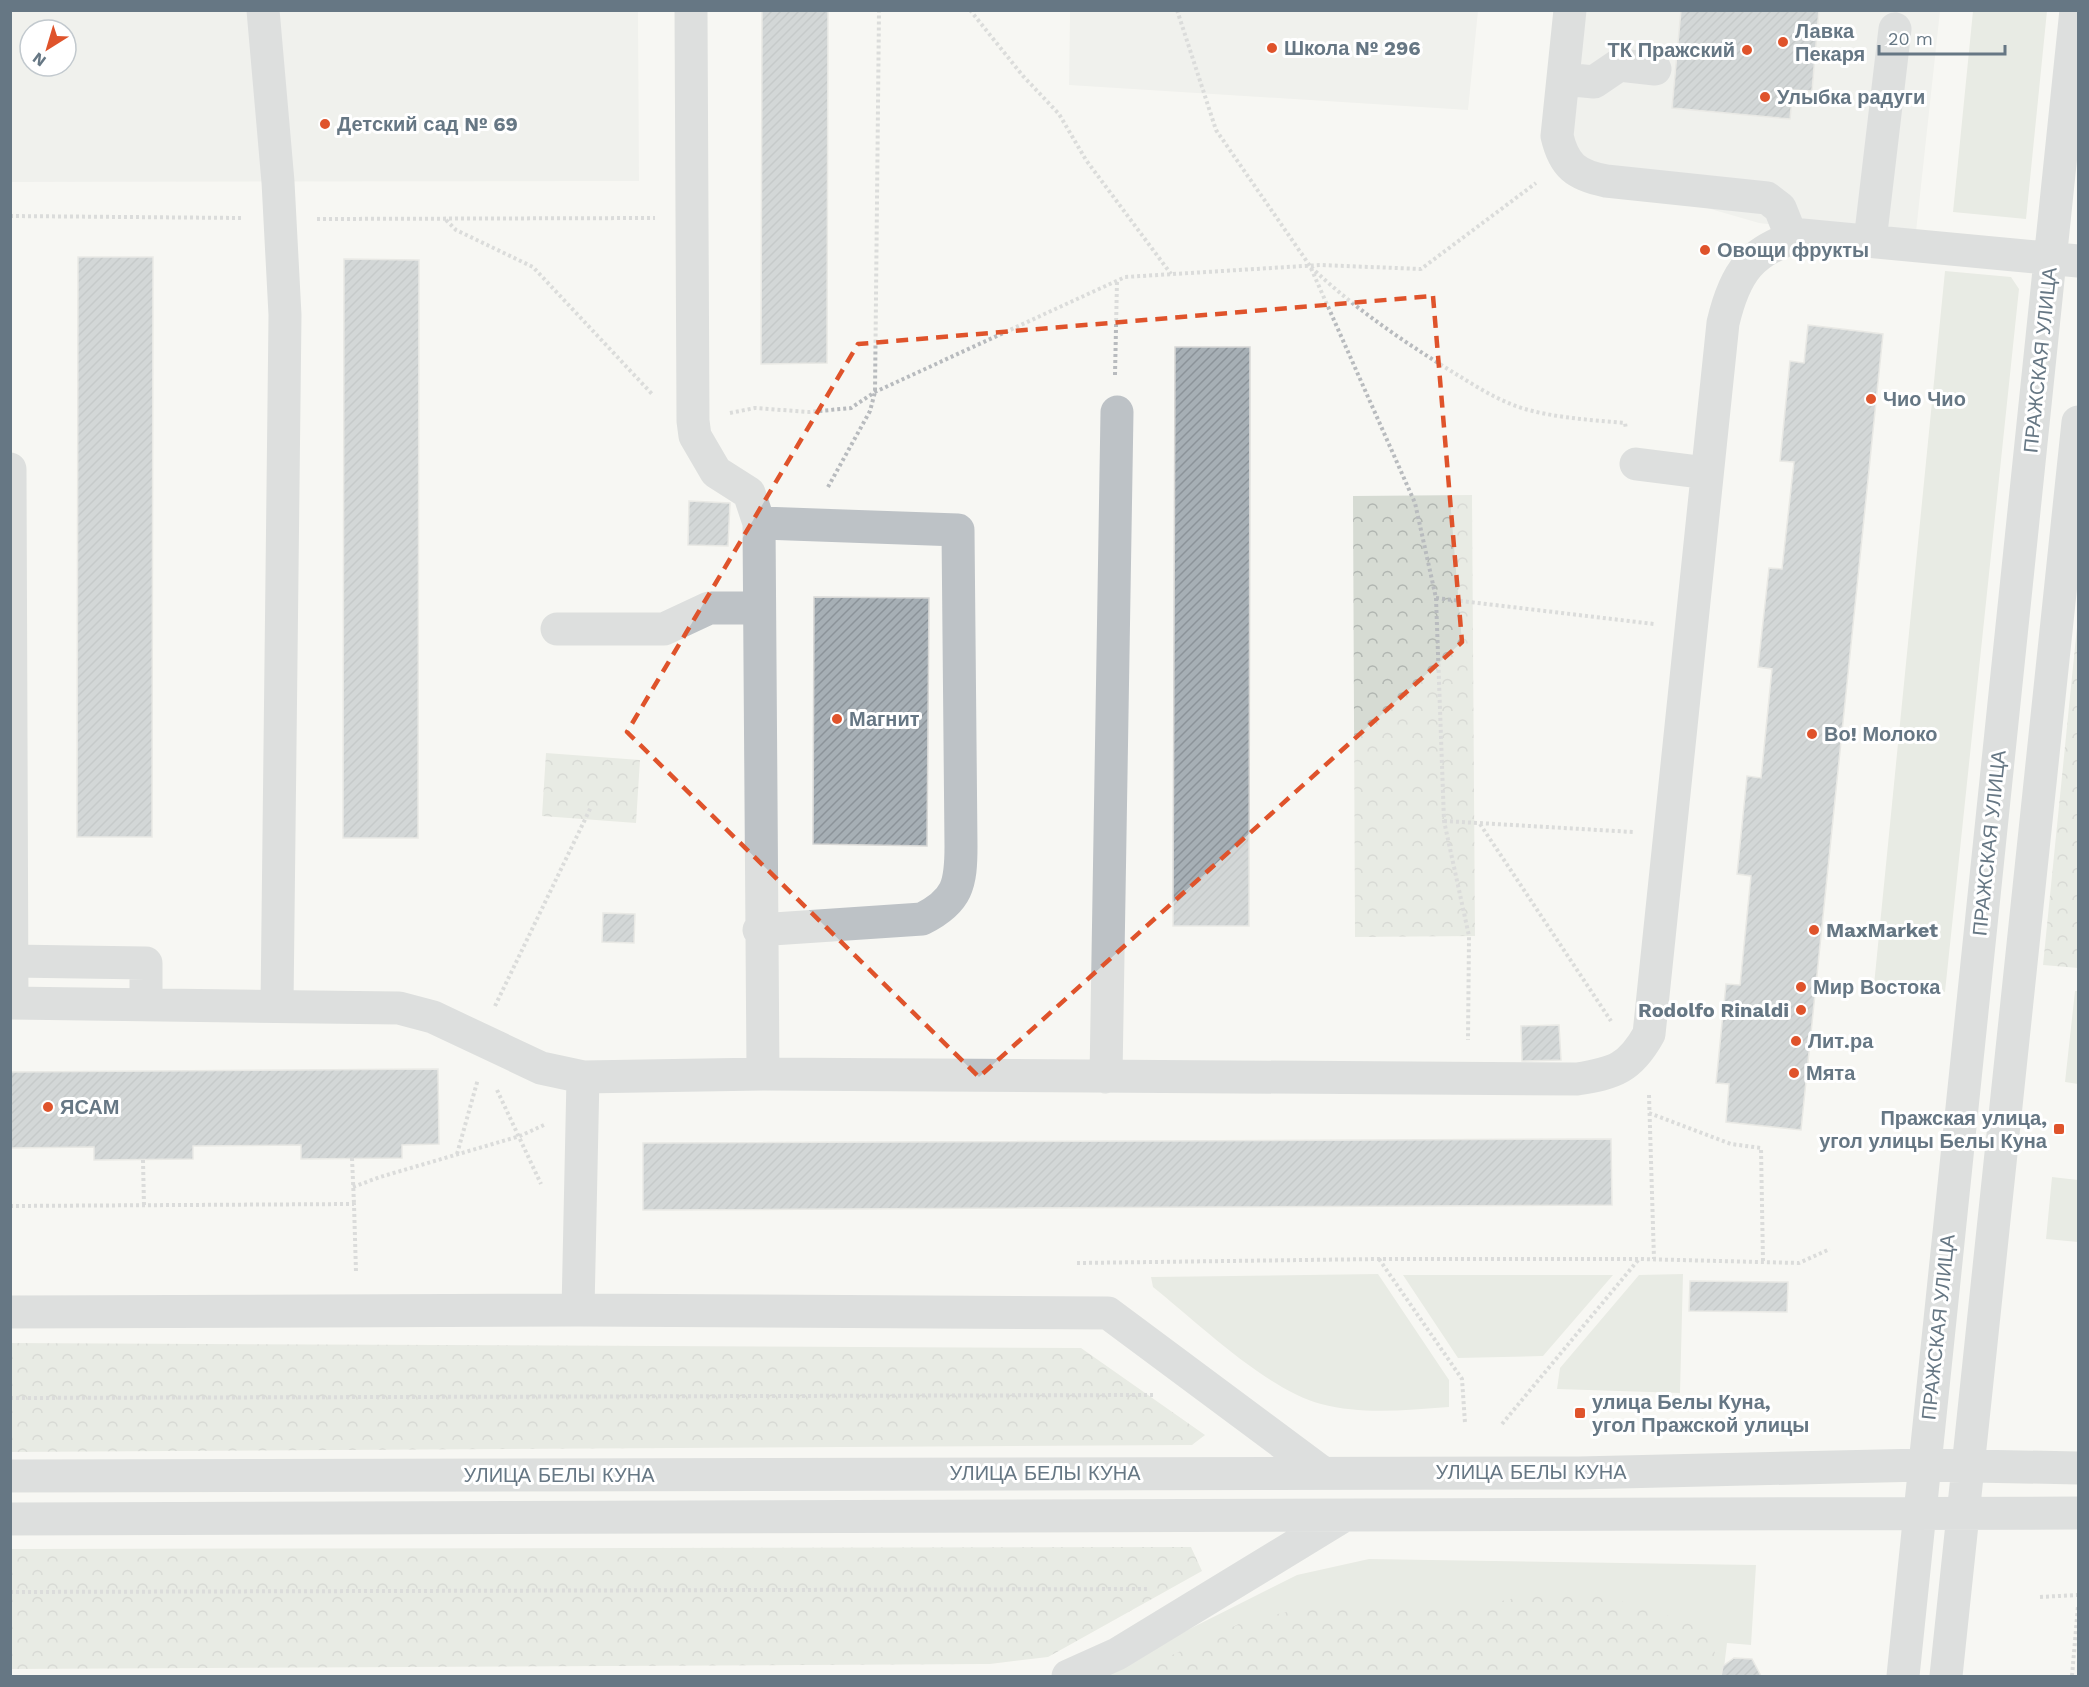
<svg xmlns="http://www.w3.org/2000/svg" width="2089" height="1687" font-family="'Work Sans',sans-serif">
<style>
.built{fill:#e7e8e7;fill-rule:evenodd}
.green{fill:#d6dbd3}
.forest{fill:url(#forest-crowns)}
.building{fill:url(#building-hatch);stroke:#d8d8d6;stroke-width:1.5}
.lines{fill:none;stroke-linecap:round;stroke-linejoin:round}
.path{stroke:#b8bbbe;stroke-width:4;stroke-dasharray:3 3;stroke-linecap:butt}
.minor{stroke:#bdc2c6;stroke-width:33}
.marked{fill:none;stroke:#df532b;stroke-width:4.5;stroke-dasharray:12 8;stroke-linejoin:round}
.poi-dot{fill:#df532b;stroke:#fff;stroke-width:2}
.labels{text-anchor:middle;stroke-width:6;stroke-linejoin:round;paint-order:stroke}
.poi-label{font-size:20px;font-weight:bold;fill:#667784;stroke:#fff;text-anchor:start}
.street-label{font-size:20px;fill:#667784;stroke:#fff}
</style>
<defs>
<pattern id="forest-crowns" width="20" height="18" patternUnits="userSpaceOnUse" patternTransform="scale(1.5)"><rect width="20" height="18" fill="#d6dbd3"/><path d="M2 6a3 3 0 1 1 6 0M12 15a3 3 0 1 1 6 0" fill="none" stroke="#b1b6b1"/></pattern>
<pattern id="building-hatch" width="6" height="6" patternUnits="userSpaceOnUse" patternTransform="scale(1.5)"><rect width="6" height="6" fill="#a6afb5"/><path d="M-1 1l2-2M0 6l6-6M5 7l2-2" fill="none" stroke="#8b9399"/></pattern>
</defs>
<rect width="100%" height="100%" fill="#f7f7f3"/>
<path class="built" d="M 11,11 L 638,11 L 639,181 L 11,182 ZM 30,30 L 66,30 L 66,66 L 30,66 Z
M 1070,11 L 1478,11 L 1468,110 L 1069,85 Z
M 1564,11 L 1940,11 L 1915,241 L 1759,223 L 1586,173 L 1558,139 Z"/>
<path class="green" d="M 1973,11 L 2047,11 L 2026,219 L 1953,212 Z
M 1945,271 L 2011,277 L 2019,289 L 1945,992 L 1874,985 Z
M 2075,991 L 2078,991 L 2078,1084 L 2065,1082 Z
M 2052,1177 L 2078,1180 L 2078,1242 L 2046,1239 Z
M 1378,1274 L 1449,1380 L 1449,1407 C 1406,1410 1363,1415 1321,1404 C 1267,1390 1198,1323 1153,1287 L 1151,1277 Z
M 1683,1274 L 1680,1393 L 1557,1389 L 1560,1368 L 1639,1275 Z
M 1403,1275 L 1613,1275 L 1543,1356 L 1458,1358 Z
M 1369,1559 L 1756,1565 L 1751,1645 L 1727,1643 L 1723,1676 L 1096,1676 L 1297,1575 Z"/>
<path class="forest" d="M 1472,495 L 1475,936 L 1355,937 L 1353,496 Z
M 2078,617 L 2078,968 L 2043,965 Z
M 546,753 L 640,760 L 636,823 L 542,816 Z
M 11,1343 L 1081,1348 L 1205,1435 L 1192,1445 L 11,1452 Z
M 1191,1547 L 1202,1571 L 1048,1657 L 990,1664 L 11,1669 L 11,1549 Z
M 1544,1591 L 1604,1596 L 1701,1626 L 1717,1639 L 1711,1676 L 1137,1676 L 1170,1656 L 1243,1622 L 1300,1609 L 1485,1605 Z"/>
<path class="building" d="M 762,10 L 828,10 L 827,363 L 761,364 Z
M 1681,10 L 1819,10 L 1812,91 L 1793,90 L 1790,119 L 1672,108 Z
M 78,257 L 153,257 L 152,837 L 77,837 Z
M 344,259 L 419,260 L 418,838 L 343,838 Z
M 1808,325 L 1883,334 L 1801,1130 L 1726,1122 L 1729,1084 L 1716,1083 L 1726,984 L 1740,985 L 1751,876 L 1737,874 L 1747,776 L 1761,778 L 1772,669 L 1758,667 L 1769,568 L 1782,569 L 1794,462 L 1780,461 L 1790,361 L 1804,363 Z
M 1175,347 L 1250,347 L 1249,926 L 1173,926 Z
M 689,501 L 730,503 L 728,546 L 688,545 Z
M 814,597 L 929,598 L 927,846 L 813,844 Z
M 603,913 L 635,914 L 634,943 L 602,942 Z
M 1559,1025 L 1561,1060 L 1522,1061 L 1521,1026 Z
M 438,1069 L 439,1144 L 402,1145 L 402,1158 L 301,1159 L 301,1145 L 193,1146 L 193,1159 L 94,1160 L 94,1147 L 10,1148 L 10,1072 Z
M 1611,1139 L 1612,1205 L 643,1210 L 643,1143 Z
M 1690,1281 L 1788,1282 L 1787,1312 L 1689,1311 Z
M 1734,1658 L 1752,1659 L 1761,1676 L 1721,1676 L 1723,1666 Z"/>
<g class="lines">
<path class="path" d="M 970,10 L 1023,76 L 1059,114 L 1086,160 L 1171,274
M 1177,10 L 1216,130 L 1310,266 L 1415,503 L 1436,598 L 1444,821 L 1469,936 L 1468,1040
M 10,216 L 241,218
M 317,219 L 655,218
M 446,220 L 456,230 L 533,267 L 653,395
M 1311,267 C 1354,308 1401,340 1451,371 C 1474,385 1498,401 1525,409 C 1557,418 1591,420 1625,423 L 1626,429
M 1115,375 L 1117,281
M 730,413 L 755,408 L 809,412 L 851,408 L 875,392 L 1125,277 L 1320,265 L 1421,269 L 1536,183
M 828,487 L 870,411 L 875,392 L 879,10
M 1436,598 L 1654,624
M 1444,821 L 1633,832
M 1480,824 L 1611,1021
M 495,1006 L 591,807
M 497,1090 L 541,1184
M 1649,1095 L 1654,1259
M 1649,1113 L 1731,1144 L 1761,1148 L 1763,1262
M 457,1154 L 478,1079
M 352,1158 L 354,1204
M 143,1160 L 144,1206
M 353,1187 L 380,1177 L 520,1136 L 544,1125
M 10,1206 L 354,1204 L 356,1272
M 1379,1259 L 1462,1379 L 1465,1423
M 1077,1263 L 1379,1259 L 1639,1259 L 1799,1263 L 1830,1249
M 10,1398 L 1153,1395
M 1502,1424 L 1639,1259
M 10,1592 L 1147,1589
M 2040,1597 L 2078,1595
M 2072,1676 L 2078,1606"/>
<path class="minor" d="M 263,10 L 278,182 L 285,315 L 277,1006
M 691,10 L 693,421 L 695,436 L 716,472 L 749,493 L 759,523 L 763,1074
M 1570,10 L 1557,136 C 1564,166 1576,175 1606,181 L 1767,198 L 1780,208 L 1792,238
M 1563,79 L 1594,82 L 1619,65 L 1655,69
M 1870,241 L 1895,29
M 1636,464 L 1707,473
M 10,469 L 12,1003
M 759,523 L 958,530 L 961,846 C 961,884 958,901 922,919 L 759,930
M 557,629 L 664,629 L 709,608 L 759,608
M 12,961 L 146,963 L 146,1005
M 10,1003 L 399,1008 L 433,1017 L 541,1068 L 583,1077 L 763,1074 L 1577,1079 C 1615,1073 1630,1068 1649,1034 L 1723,323 C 1735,272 1751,250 1802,235 L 2078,261
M 1106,1077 L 1117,412
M 578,1310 L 583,1077
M 10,1312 L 578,1310 L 1108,1313 L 1323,1473
M 10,1476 L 1578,1473 L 1924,1465 L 2078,1468
M 10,1519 L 2078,1513
M 1068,1676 L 1117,1654 L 1342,1517
M 1903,1676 L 2076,10
M 1946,1676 L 2078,422"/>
</g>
<path d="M0 0H2089V1687H0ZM 1433,296 L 1462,642 L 979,1077 L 627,732 L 858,344 Z" fill="#f7f7f3" fill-opacity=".55" fill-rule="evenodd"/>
<path class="marked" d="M 1433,296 L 1462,642 L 979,1077 L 627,732 L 858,344 Z"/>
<g class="poi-dot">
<circle cx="1783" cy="42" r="6"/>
<circle cx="1272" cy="48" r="6"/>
<circle cx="1747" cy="50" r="6"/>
<circle cx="1765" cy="97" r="6"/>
<circle cx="325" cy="124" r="6"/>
<circle cx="1705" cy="250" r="6"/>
<circle cx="1871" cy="399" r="6"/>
<circle cx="837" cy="719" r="6"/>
<circle cx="1812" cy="734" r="6"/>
<circle cx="1814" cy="930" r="6"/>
<circle cx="1801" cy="987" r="6"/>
<circle cx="1801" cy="1010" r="6"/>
<circle cx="1796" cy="1041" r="6"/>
<circle cx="1794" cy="1073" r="6"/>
<circle cx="48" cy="1107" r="6"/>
<rect x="2053" y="1123" width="12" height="12" rx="3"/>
<rect x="1574" y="1407" width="12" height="12" rx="3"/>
</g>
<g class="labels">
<g class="poi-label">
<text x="1795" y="38">Лавка<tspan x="1795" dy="23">Пекаря</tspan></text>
<text x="1284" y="55">Школа № 296</text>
<text x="1735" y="57" text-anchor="end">ТК Пражский</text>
<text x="1777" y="104">Улыбка радуги</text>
<text x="337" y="131">Детский сад № 69</text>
<text x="1717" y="257">Овощи фрукты</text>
<text x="1883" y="406">Чио Чио</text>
<text x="849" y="726">Магнит</text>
<text x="1824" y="741">Во! Молоко</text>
<text x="1826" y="937">MaxMarket</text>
<text x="1813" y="994">Мир Востока</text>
<text x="1789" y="1017" text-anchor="end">Rodolfo Rinaldi</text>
<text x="1808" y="1048">Лит.ра</text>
<text x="1806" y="1080">Мята</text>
<text x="60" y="1114">ЯСАМ</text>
<text x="2047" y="1125" text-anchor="end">Пражская улица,<tspan x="2047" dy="23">угол улицы Белы Куна</tspan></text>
<text x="1592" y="1409">улица Белы Куна,<tspan x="1592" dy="23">угол Пражской улицы</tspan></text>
</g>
<g class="street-label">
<text transform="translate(2040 360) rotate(-84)" y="7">ПРАЖСКАЯ УЛИЦА</text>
<text transform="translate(1989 843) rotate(-84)" y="7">ПРАЖСКАЯ УЛИЦА</text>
<text transform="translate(1938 1327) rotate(-84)" y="7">ПРАЖСКАЯ УЛИЦА</text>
<text x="1531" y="1479">УЛИЦА БЕЛЫ КУНА</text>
<text x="1045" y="1480">УЛИЦА БЕЛЫ КУНА</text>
<text x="559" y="1482">УЛИЦА БЕЛЫ КУНА</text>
</g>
</g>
<rect width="2089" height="1687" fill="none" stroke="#667784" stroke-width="24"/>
<g transform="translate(48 48) rotate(217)"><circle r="28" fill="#ffffff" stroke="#c2c9ce" stroke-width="1.5"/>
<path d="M0-4.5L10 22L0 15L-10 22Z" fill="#df532b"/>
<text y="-9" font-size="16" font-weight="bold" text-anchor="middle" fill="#667784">N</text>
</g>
<path d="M1879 45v9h126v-9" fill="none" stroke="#667784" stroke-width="3"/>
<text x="1888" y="45" font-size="18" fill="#667784" stroke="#ffffff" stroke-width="4.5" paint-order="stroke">20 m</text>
</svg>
